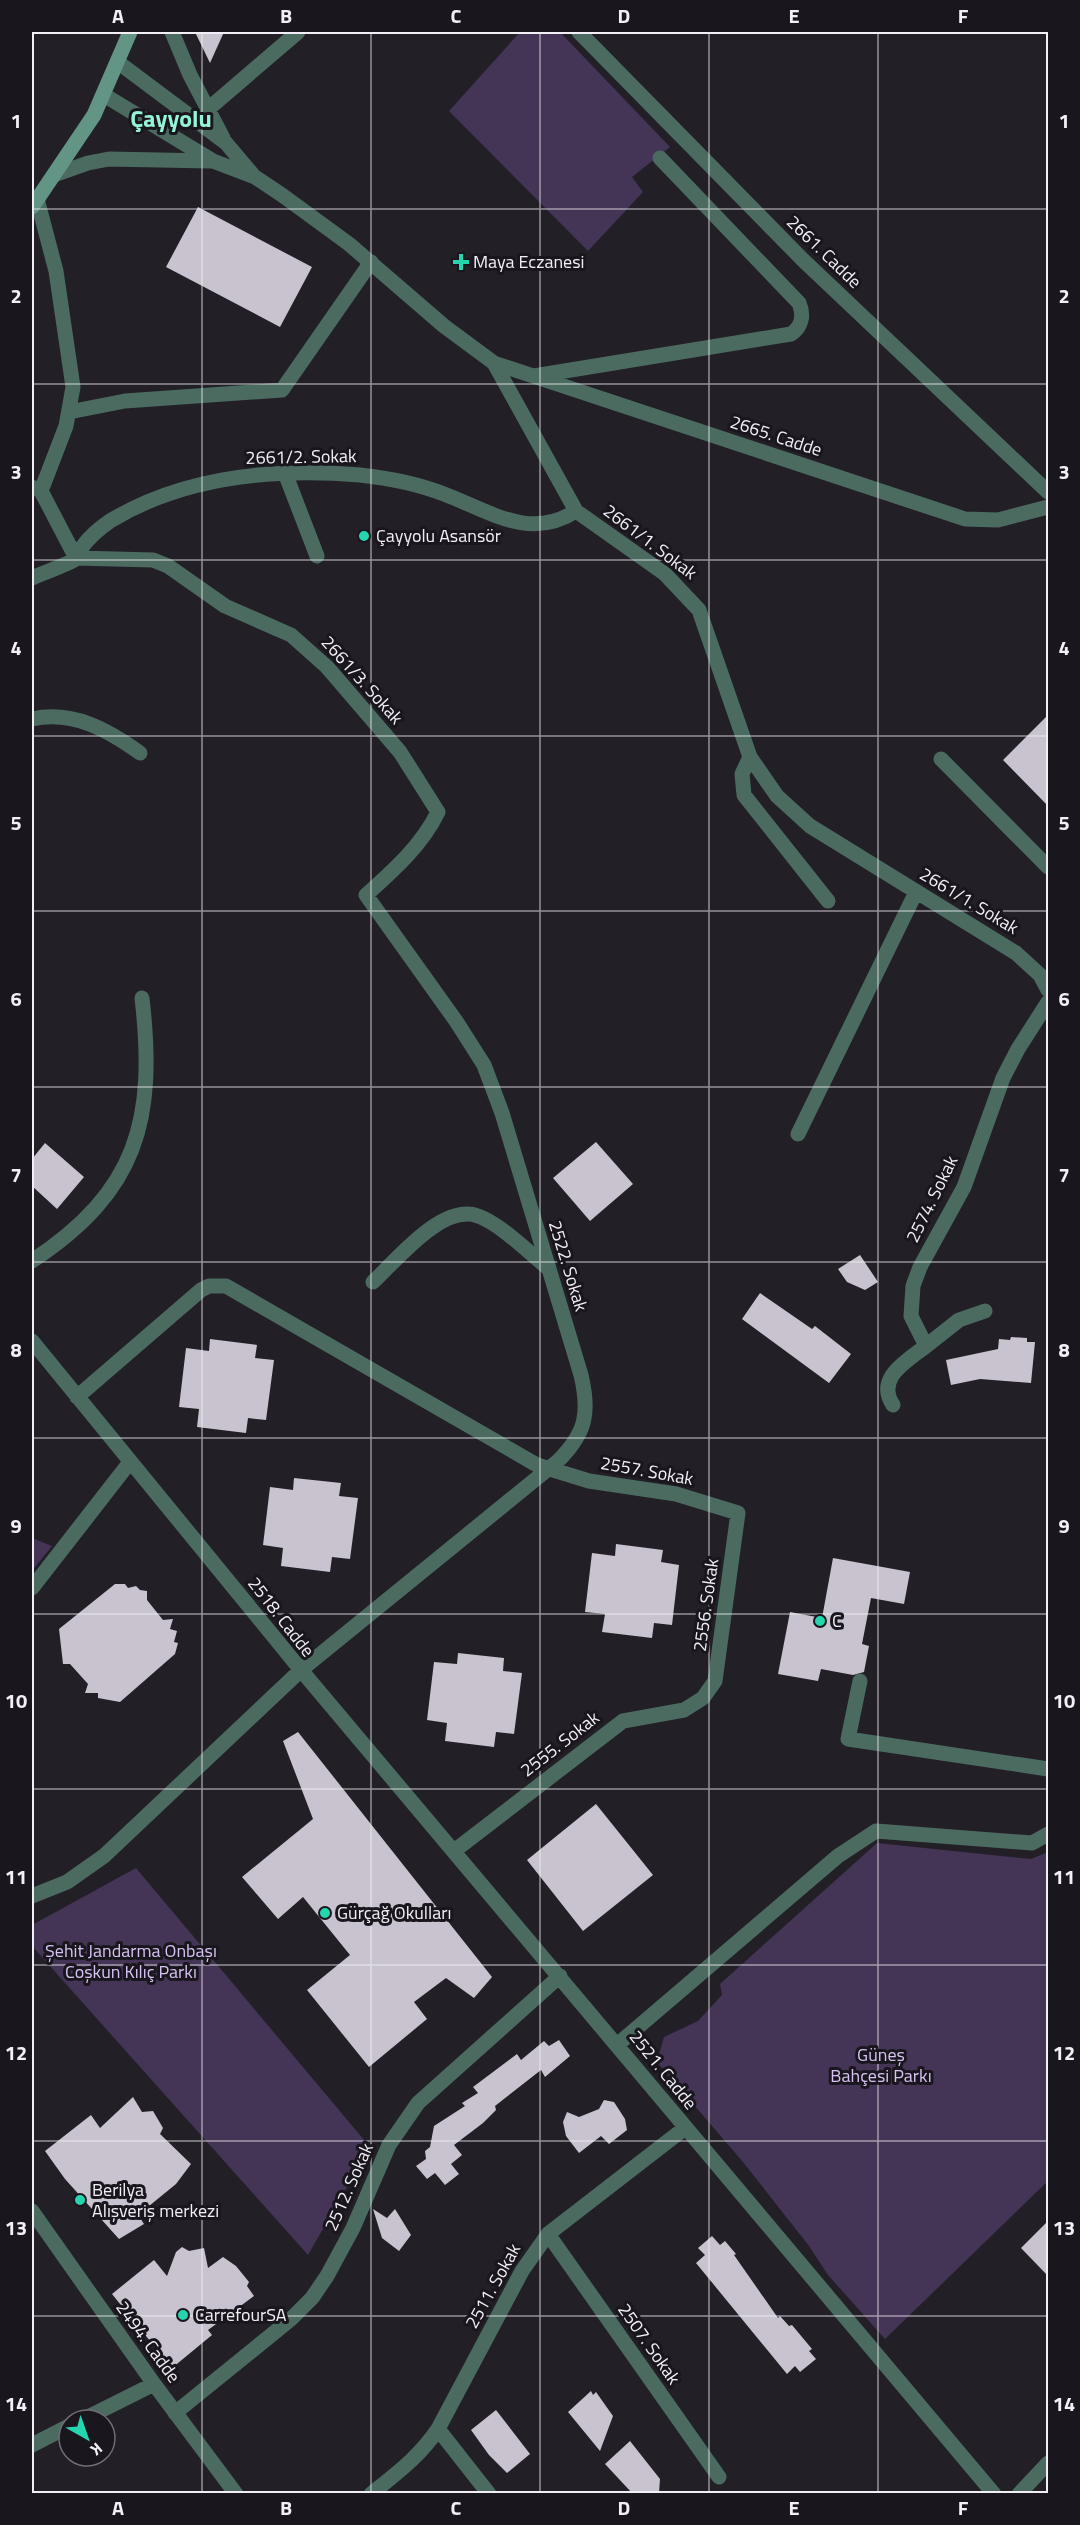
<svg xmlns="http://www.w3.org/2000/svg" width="1080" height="2525" font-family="'Titillium Web',sans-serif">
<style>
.green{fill:#443456}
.building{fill:#c8c3ce}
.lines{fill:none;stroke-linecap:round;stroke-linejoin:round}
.street{stroke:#4b6b61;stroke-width:15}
.secondary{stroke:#629585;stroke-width:15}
.grid{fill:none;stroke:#f2f0f6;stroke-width:1.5;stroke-opacity:0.55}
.poi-dot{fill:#25d5ae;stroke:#19161d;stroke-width:2}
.labels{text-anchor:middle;stroke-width:6;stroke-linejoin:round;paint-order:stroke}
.street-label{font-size:18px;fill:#f2f0f6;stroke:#19161d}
.poi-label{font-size:18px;fill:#f2f0f6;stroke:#19161d;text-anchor:start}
.park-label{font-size:18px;fill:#d8c3f4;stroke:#19161d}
.district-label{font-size:24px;font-weight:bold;fill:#94f4d7;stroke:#19161d}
.neatline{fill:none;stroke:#f2f0f6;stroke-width:2}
.grid-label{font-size:20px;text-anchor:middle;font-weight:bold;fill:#f2f0f6}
</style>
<rect width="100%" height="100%" fill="#221f27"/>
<path class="green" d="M 520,32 L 560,32 L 670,147 L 632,177 L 643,192 L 588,251 L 449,111 Z
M 32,1538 L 52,1546 L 32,1571 Z
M 877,1843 L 1031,1859 L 1048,1852 L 1048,2181 L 885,2339 L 828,2275 L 809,2246 L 743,2162 L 657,2062 L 664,2037 L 698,2021 L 722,1995 L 720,1984 Z
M 136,1868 L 370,2147 L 308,2255 L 32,1946 L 32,1925 Z"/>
<path class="building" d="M 195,32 L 224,32 L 210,63 Z
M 198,207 L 312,267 L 280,327 L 166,267 Z
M 1048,715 L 1048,806 L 1003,760 Z
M 596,1142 L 633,1184 L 590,1221 L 553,1178 Z
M 45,1143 L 84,1177 L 57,1209 L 32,1186 L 32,1159 Z
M 860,1255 L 878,1282 L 865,1290 L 847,1282 L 838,1269 Z
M 760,1293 L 812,1329 L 815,1326 L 851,1354 L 829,1383 L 742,1319 Z
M 1011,1337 L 1027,1338 L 1027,1342 L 1035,1342 L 1031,1383 L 980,1379 L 951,1385 L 946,1360 L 998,1349 L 999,1339 L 1010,1340 Z
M 210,1339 L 257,1345 L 255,1358 L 274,1360 L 266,1420 L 248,1418 L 246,1433 L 197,1427 L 199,1409 L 179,1407 L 186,1348 L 209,1351 Z
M 294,1478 L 341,1483 L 339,1496 L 358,1498 L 350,1559 L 332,1557 L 330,1572 L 281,1566 L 283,1548 L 263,1545 L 270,1487 L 293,1490 Z
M 616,1544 L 663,1550 L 661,1562 L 679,1565 L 672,1625 L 654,1623 L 652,1638 L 602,1632 L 605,1614 L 585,1612 L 592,1553 L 615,1556 Z
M 833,1558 L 910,1572 L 904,1604 L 871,1598 L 862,1644 L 869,1646 L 864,1672 L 853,1675 L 821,1669 L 818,1681 L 778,1674 L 790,1612 L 822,1618 Z
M 115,1584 L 125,1584 L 128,1588 L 136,1586 L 140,1590 L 147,1591 L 147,1600 L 163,1620 L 173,1619 L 170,1629 L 177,1631 L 174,1642 L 178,1643 L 175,1654 L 120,1702 L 98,1698 L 98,1693 L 85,1693 L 88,1684 L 70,1664 L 63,1664 L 59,1629 Z
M 458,1653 L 504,1658 L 503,1671 L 522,1673 L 514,1734 L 496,1732 L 494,1747 L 445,1741 L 447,1723 L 427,1720 L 434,1662 L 457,1664 Z
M 298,1732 L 492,1977 L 474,1998 L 446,1978 L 414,2002 L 427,2019 L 369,2067 L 307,1990 L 350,1955 L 303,1897 L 278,1919 L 242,1877 L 313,1819 L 283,1741 Z
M 596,1804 L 653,1875 L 583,1931 L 527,1860 Z
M 559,2040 L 570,2056 L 545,2077 L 541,2070 L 495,2106 L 496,2110 L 483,2123 L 454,2145 L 462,2155 L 451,2164 L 459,2174 L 445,2185 L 435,2173 L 427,2179 L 416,2166 L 426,2159 L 425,2151 L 430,2147 L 434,2126 L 465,2106 L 462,2103 L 478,2093 L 473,2087 L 517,2054 L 521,2060 L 544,2041 L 549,2046 Z
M 133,2097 L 142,2112 L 153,2111 L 163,2128 L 160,2134 L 191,2164 L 176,2184 L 138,2215 L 144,2224 L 119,2239 L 65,2179 L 45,2151 L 91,2115 L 100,2128 Z
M 604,2100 L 614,2102 L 625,2119 L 627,2130 L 609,2144 L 601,2136 L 579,2153 L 566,2136 L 563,2122 L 567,2112 L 579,2117 L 599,2109 Z
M 373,2209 L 387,2218 L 395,2209 L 411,2235 L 399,2251 L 382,2238 Z
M 1048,2221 L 1048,2276 L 1021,2248 Z
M 712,2236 L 720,2245 L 725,2241 L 736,2254 L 734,2255 L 778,2318 L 780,2316 L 789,2326 L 792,2325 L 812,2349 L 809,2351 L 816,2359 L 800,2372 L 795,2366 L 787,2374 L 696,2263 L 705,2255 L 698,2248 Z
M 182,2247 L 189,2251 L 204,2248 L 208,2268 L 223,2257 L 236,2266 L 249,2282 L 247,2286 L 254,2296 L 208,2330 L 212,2335 L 172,2368 L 112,2294 L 154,2260 L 167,2276 L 176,2252 Z
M 591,2391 L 593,2395 L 596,2392 L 613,2416 L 600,2451 L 568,2412 Z
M 496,2410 L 530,2454 L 507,2473 L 489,2455 L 471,2430 Z
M 630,2441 L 660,2479 L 659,2493 L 632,2493 L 605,2464 Z"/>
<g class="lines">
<path class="street" d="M 172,32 L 190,75 L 223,138
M 579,32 L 803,260 L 1048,492
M 119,63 L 226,143 L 253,175
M 104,95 L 213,161 L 255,177 L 282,195 L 349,244 L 444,326 L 494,363 L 576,511 L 665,574 L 699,610 L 750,757 L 777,796 L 810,826 L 1016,953 L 1040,975 L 1048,990
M 207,110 L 298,32
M 54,175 L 88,163 L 109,159 L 210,161
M 37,199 L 56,271 L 73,387 L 66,426 L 41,491
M 494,363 L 965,519 L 998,520 L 1048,507
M 534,376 L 791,334 C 802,327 804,315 799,303 L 660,158
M 69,412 L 125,401 L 282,390 L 371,262
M 285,473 L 317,556
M 32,487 L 41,491 L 76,558 L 153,560 L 168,566 L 225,606 L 291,635 L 327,667 L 400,752 L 438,812 C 422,845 394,870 366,895 L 456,1021 L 484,1065 L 502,1113 L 581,1375 C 590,1413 586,1433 558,1461 L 301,1670 L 104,1856 L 67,1882 L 32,1896
M 32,578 C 42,573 70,564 77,558 C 79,555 81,549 83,546 C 90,536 100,528 110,521 C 184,476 276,468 360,475 C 388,478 418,484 444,494 C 489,511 530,541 576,511
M 32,719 C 73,710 108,730 140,753
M 750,757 L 742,774 L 744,795 L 828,901
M 941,759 L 1048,867
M 798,1134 L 916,892
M 32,1261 C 138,1191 156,1120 142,998
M 373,1282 C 397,1260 442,1203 478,1216 C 501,1224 530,1254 549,1269
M 32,1341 L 301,1670 L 994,2494
M 926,1346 L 959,1320 L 985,1311
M 77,1397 L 201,1290 L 209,1286 L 226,1286 L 537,1465 L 589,1481 L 676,1494 L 738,1513 L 715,1681 L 703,1698 L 684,1710 L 623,1721 L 454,1851
M 893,1405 C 875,1378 907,1361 926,1346 L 911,1316 L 913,1286 L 920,1267 L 964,1187 L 1003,1078 L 1018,1049 L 1048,1002
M 32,1588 L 130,1462
M 860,1681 L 848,1739 L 1048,1769
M 617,2045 L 838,1856 L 876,1831 L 1032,1843 L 1048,1834
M 32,2211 L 154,2384 L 236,2494
M 548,2234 L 719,2477
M 175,2413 L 291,2319 L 312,2298 L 327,2276 L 353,2228 L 389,2145 L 418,2103 L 560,1976
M 82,2420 L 154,2384
M 438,2429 L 489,2494
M 32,2445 L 69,2426
M 371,2494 C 397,2473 420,2456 438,2429 L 522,2271 L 548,2234 L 685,2128
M 1019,2494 L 1048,2463"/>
<path class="secondary" d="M 32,207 L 94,115 L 130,32"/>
</g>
<path class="grid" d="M 202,32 L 202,2494M 371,32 L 371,2494M 540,32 L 540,2494M 709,32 L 709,2494M 878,32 L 878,2494M 32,209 L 1048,209M 32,384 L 1048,384M 32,560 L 1048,560M 32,736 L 1048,736M 32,911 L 1048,911M 32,1087 L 1048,1087M 32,1262 L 1048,1262M 32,1438 L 1048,1438M 32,1614 L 1048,1614M 32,1789 L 1048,1789M 32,1965 L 1048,1965M 32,2141 L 1048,2141M 32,2316 L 1048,2316"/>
<g class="poi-dot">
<path d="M458 253h6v6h6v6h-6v6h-6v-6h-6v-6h6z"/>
<circle cx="364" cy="536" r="6"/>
<circle cx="820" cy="1621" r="6"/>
<circle cx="325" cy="1913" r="6"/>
<circle cx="80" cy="2200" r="6"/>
<circle cx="183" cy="2315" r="6"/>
</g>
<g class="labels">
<g class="street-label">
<text transform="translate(824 252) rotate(44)" y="6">2661. Cadde</text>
<text transform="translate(776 436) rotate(18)" y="6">2665. Cadde</text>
<text transform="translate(301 457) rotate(-1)" y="6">2661/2. Sokak</text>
<text transform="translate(650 542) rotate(37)" y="6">2661/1. Sokak</text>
<text transform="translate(362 680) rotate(48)" y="6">2661/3. Sokak</text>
<text transform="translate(969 901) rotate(31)" y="6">2661/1. Sokak</text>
<text transform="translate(932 1199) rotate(-64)" y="6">2574. Sokak</text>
<text transform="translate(568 1266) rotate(73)" y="6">2522. Sokak</text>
<text transform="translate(647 1471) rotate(10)" y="6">2557. Sokak</text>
<text transform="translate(706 1605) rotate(-82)" y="6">2556. Sokak</text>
<text transform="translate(281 1617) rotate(52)" y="6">2518. Cadde</text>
<text transform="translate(560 1744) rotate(-38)" y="6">2555. Sokak</text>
<text transform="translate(663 2070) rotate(51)" y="6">2521. Cadde</text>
<text transform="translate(349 2187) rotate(-66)" y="6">2512. Sokak</text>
<text transform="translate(493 2286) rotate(-61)" y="6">2511. Sokak</text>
<text transform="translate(148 2342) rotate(54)" y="6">2494. Cadde</text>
<text transform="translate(649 2344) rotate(55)" y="6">2507. Sokak</text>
</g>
<g class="poi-label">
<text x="473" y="268">Maya Eczanesi</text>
<text x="376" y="542">Çayyolu Asansör</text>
<text x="832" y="1627">C</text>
<text x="337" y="1919">Gürçağ Okulları</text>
<text x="92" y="2196">Berilya<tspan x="92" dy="21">Alışveriş merkezi</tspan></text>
<text x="195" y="2321">CarrefourSA</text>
</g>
<g class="park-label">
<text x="131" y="1957">Şehit Jandarma Onbaşı<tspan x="131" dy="21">Coşkun Kılıç Parkı</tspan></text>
<text x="881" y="2061">Güneş<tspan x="881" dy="21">Bahçesi Parkı</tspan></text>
</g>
<g class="district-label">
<text x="171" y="127">Çayyolu</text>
</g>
</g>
<rect width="1080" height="2525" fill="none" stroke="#19161d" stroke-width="66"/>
<g transform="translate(87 2438) rotate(140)"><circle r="28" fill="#19161d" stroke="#706d74" stroke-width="1.5"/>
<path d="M0-4.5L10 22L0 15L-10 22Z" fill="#25d5ae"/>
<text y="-9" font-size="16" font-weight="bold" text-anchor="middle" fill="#f2f0f6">K</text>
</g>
<rect x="33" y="33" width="1014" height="2459" class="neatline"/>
<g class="grid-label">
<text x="118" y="23">A</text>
<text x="286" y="23">B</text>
<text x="456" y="23">C</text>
<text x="624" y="23">D</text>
<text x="794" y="23">E</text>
<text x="963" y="23">F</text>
<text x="16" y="128">1</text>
<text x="1064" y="128">1</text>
<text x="16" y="303">2</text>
<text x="1064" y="303">2</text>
<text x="16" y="479">3</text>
<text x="1064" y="479">3</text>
<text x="16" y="655">4</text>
<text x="1064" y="655">4</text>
<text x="16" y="830">5</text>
<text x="1064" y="830">5</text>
<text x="16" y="1006">6</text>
<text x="1064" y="1006">6</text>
<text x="16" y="1182">7</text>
<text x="1064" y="1182">7</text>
<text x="16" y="1357">8</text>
<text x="1064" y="1357">8</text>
<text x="16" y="1533">9</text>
<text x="1064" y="1533">9</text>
<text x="16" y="1708">10</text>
<text x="1064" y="1708">10</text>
<text x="16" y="1884">11</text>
<text x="1064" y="1884">11</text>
<text x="16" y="2060">12</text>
<text x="1064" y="2060">12</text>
<text x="16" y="2235">13</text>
<text x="1064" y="2235">13</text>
<text x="16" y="2411">14</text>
<text x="1064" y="2411">14</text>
<text x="118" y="2515">A</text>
<text x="286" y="2515">B</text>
<text x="456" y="2515">C</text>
<text x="624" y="2515">D</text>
<text x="794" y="2515">E</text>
<text x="963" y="2515">F</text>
</g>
</svg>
